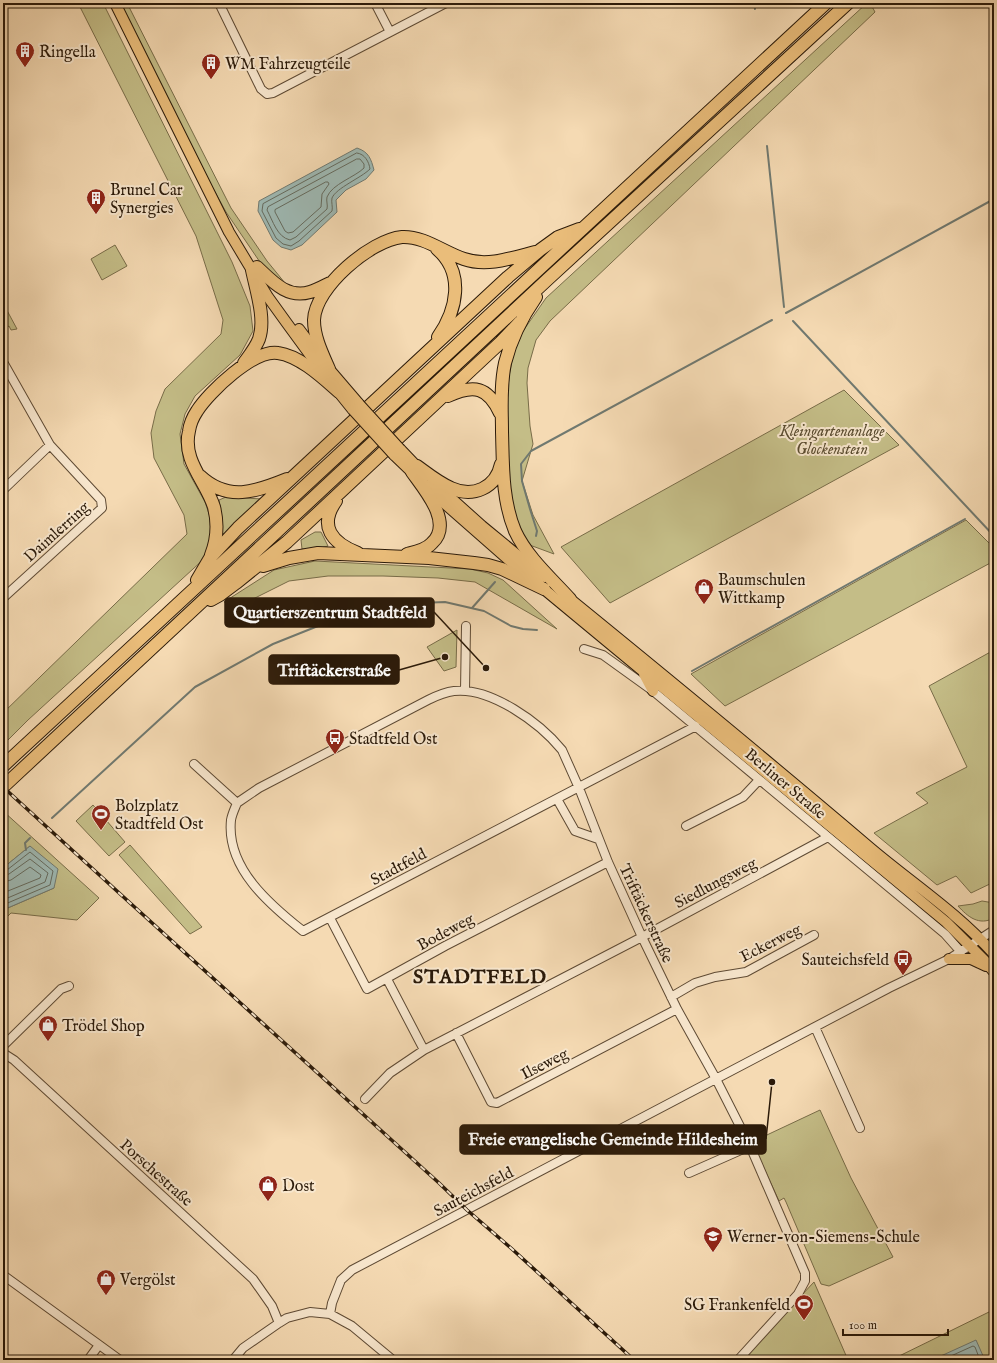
<svg xmlns="http://www.w3.org/2000/svg" width="997" height="1363" font-family="'IM FELL English',serif">
<style>
.green{fill:#c4bd87;stroke:#786c48}
.water{fill:#9eb9b4;stroke:#707970}
.lines{fill:none;stroke-linecap:round;stroke-linejoin:round}
.shore{stroke:#646a5e;stroke-width:1}
.stream{stroke:#707970;stroke-width:2}
.minor-casing{stroke:#5e4a34;stroke-width:10}
.major-casing{stroke:#2b1a09;stroke-width:12}
.highway-casing{stroke:#2b1a09;stroke-width:14}
.minor{stroke:#f8e7ce;stroke-width:8}
.major{stroke:#eabd7a;stroke-width:10}
.highway{stroke:#eabd7a;stroke-width:12}
.rail-casing{stroke:#2b1a09;stroke-width:3.5}
.rail{stroke:#f8e7ce;stroke-width:2;stroke-dasharray:6;stroke-linecap:butt}
.major-bridge-casing{stroke:#2b1a09;stroke-width:12;stroke-linecap:butt}
.major-bridge{stroke:#eabd7a;stroke-width:10}
.labels{text-anchor:middle;stroke-width:4;stroke-linejoin:round;paint-order:stroke}
.poi-label{font-size:16px;fill:#2b1a09;stroke:#f8e7ce;text-anchor:start}
.park-label{font-size:16px;font-style:italic;fill:#594b2f;stroke:#f8e7ce}
.street-label{font-size:16px;fill:#2b1a09;stroke:#f8e7ce}
.district-label{font-size:20px;font-weight:bold;letter-spacing:1px;fill:#2b1a09;stroke:#f8e7ce}
.leader{fill:none;stroke:#2b1a09;stroke-width:1.5}
.callout-dot{fill:#2b1a09;stroke:#f8e7ce;stroke-width:1.5}
.callout{fill:#2b1a09;stroke:#2b1a09;stroke-width:1.5}
.callout-label{font-size:17px;text-anchor:middle;font-weight:bold;fill:#fff}
</style>
<rect width="100%" height="100%" fill="#f5dab3"/>
<filter id="stains"><feTurbulence type="fractalNoise" baseFrequency=".005" numOctaves="4"/><feColorMatrix values="0 0 0 0 .2 0 0 0 0 .09 0 0 0 0 .02 0 0 0 .5 -.17"/></filter>
<radialGradient id="worn" r=".72"><stop offset=".6" stop-color="#630" stop-opacity="0"/><stop offset="1" stop-color="#630" stop-opacity=".3"/></radialGradient>
<path class="green" d="M 78,3 L 103,3 L 232,262 L 250,306 L 253,331 L 240,355 L 195,396 L 185,414 L 180,434 L 184,464 L 205,502 L 211,520 L 212,538 L 205,558 L 28,720 L 3,745 L 3,713 L 187,534 L 184,515 L 154,458 L 151,433 L 156,411 L 165,389 L 221,334 L 223,320 L 196,236 Z
M 119,3 L 127,3 L 231,208 L 267,261 L 285,283 L 284,286 L 266,271 L 226,212 L 204,172 Z
M 867,3 L 870,3 L 875,12 L 550,321 L 536,340 L 528,368 L 527,383 L 530,426 L 533,444 L 522,481 L 533,515 L 554,554 L 527,544 L 512,509 L 507,471 L 506,413 L 509,377 L 513,354 L 523,331 L 546,298 Z
M 115,245 L 127,266 L 102,280 L 91,259 Z
M 3,303 L 17,329 L 11,330 L 9,326 L 3,330 Z
M 844,390 L 899,445 L 610,603 L 561,547 Z
M 226,497 L 263,499 L 218,543 L 221,514 L 219,500 Z
M 966,520 L 994,548 L 994,561 L 725,706 L 691,674 Z
M 315,532 L 321,532 L 328,546 L 316,549 L 302,549 L 301,540 Z
M 315,561 L 470,569 L 488,573 L 503,580 L 557,629 L 475,582 L 438,578 L 383,576 L 328,576 L 289,581 L 245,603 L 224,602 L 274,570 Z
M 457,630 L 456,667 L 444,671 L 427,647 Z
M 994,650 L 994,882 L 971,893 L 956,876 L 937,885 L 874,833 L 928,803 L 916,793 L 967,767 L 929,686 Z
M 93,805 L 125,842 L 109,856 L 76,821 Z
M 3,811 L 99,898 L 77,920 L 11,913 L 3,921 L 3,910 L 54,888 L 30,846 L 3,868 Z
M 130,845 L 202,927 L 190,934 L 119,855 Z
M 982,901 L 994,903 L 994,918 C 979,926 968,917 958,906 L 973,904 Z
M 820,1110 L 851,1178 L 893,1257 L 829,1286 L 821,1284 L 786,1202 L 784,1198 L 779,1201 L 752,1142 Z
M 814,1282 L 848,1360 L 741,1360 Z
M 991,1311 L 994,1318 L 994,1360 L 891,1360 Z"/>
<path class="water" d="M 357,148 C 369,152 371,159 374,170 L 366,179 L 346,190 L 336,200 L 337,212 L 302,245 L 291,250 L 281,247 L 273,240 L 258,211 L 259,201 Z
M 30,846 L 58,869 L 54,888 L 3,910 L 3,868 Z
M 976,1340 L 984,1358 L 982,1360 L 932,1360 Z"/>
<g class="lines">
<path class="shore" d="M 357,153 C 365,154 369,162 370,169 C 361,178 336,188 332,198 C 331,202 333,207 332,211 L 299,241 L 291,246 L 283,244 L 276,238 L 262,211 L 263,204 Z
M 357,159 L 360,159 L 364,164 L 364,168 C 355,177 332,184 327,197 C 326,201 328,205 327,209 L 296,237 L 290,240 C 277,237 273,221 267,210 L 268,207 Z
M 326,182 L 328,182 L 329,184 L 322,194 L 321,207 L 293,232 L 288,233 L 285,231 L 275,212 L 275,210 Z
M 3,871 L 7,870 L 30,852 L 53,871 L 50,885 L 3,905
M 3,876 L 9,874 L 30,859 L 48,873 L 45,882 L 3,900
M 3,882 L 11,880 L 30,867 L 41,875 L 40,878 L 3,893
M 942,1360 L 973,1346 L 975,1347 L 980,1360"/>
<path class="stream" d="M 754,3 L 755,9
M 767,146 L 784,307
M 786,313 L 994,199
M 793,321 L 994,536
M 536,536 L 537,531 L 530,509 L 522,481 L 521,464 L 531,451 L 772,320
M 472,608 L 495,582
M 692,671 L 965,519
M 52,818 L 195,687 L 273,644 L 328,622 L 392,606 L 419,603 L 445,602 L 484,611 L 511,626 L 523,629 L 537,630
M 26,850 L 25,843 L 30,838"/>
<g class="minor-casing">
<path id="minor" d="M 219,3 L 261,89 L 267,94 L 273,93 L 446,3
M 375,3 L 390,32
M 3,362 L 50,445 L 101,500 L 102,508 L 3,598
M 3,490 L 50,445
M 584,649 L 603,655 L 653,691 L 945,934 L 961,952
M 465,691 L 466,626
M 194,764 L 237,803
M 557,799 L 575,831 L 598,839
M 237,803 L 259,788 L 428,700 C 436,696 445,692 454,691 C 491,687 540,723 562,750 L 579,788 L 608,862 L 642,937 L 677,1009 L 716,1079 L 750,1146 L 805,1273 L 805,1281 L 798,1294 L 738,1360
M 237,803 C 235,808 232,814 231,820 C 226,868 270,905 303,931 L 696,726
M 686,826 L 743,797 L 759,780
M 330,918 L 367,989 L 445,946 L 608,862
M 387,979 L 424,1050
M 671,997 L 695,983 L 715,977 L 746,972 L 814,935
M 815,1027 L 860,1128
M 456,1033 L 491,1102 L 497,1103 L 677,1009
M 3,1046 L 61,989 L 69,986
M 3,1053 L 14,1060 L 253,1279 L 272,1306 L 279,1323
M 365,1099 L 390,1073 L 424,1050 L 642,937 L 828,837
M 689,1173 L 750,1146
M 3,1275 L 120,1360
M 330,1314 L 332,1303 L 341,1280 L 352,1270 L 889,988 L 949,959 L 994,930
M 88,1360 L 99,1345
M 233,1360 L 243,1348 L 279,1323 L 287,1318 L 310,1312 L 330,1314 L 352,1326 L 393,1360"/>
</g>
<g class="major-casing">
<path id="major" d="M 115,3 L 229,232 L 268,297 L 286,322 L 324,374 L 353,410
M 299,329 L 329,369 L 359,404
M 400,449 L 421,471
M 394,455 L 444,503 L 510,561 L 946,922 L 984,960 L 994,972
M 433,482 L 482,526 L 544,577
M 565,595 C 667,678 768,761 868,846 C 910,882 957,912 994,954
M 644,674 L 653,691
M 949,959 L 971,959 L 986,966"/>
</g>
<g class="highway-casing">
<path id="highway" d="M 437,249 C 465,273 457,310 438,337
M 257,267 C 272,281 287,299 310,292 C 317,290 324,286 330,283
M 536,297 C 522,317 511,339 505,363 C 500,386 502,409 502,432 C 503,465 502,500 515,531 C 527,557 551,578 570,599
M 244,363 C 249,356 256,347 259,339 C 266,319 256,290 252,270
M 329,369 C 322,353 314,337 314,320 C 315,287 371,240 402,237 C 424,236 443,252 464,259 C 487,267 512,258 535,252
M 448,396 C 474,384 488,387 500,413
M 417,466 C 428,474 439,483 451,488 C 473,498 496,488 501,464
M 200,476 C 228,502 255,492 287,479
M 336,501 C 318,526 332,543 358,553
M 407,554 C 415,552 426,550 432,543 C 454,523 424,489 412,472
M 211,555 C 217,540 218,523 214,507 C 206,481 182,461 189,431 C 190,424 193,417 197,411 C 209,392 254,349 278,353 C 300,356 323,378 339,392
M 263,566 L 289,558 L 318,553 L 429,558 L 474,563 L 488,565 L 502,569 L 544,589
M 197,580 L 210,558 L 238,528 L 508,277 L 540,250 L 558,237 L 579,229
M 211,600 L 220,595 L 236,583 L 287,542 L 501,342 L 520,322
M 3,766 L 826,3
M 3,787 L 548,279 L 848,3"/>
</g>
<use href="#minor" class="minor"/>
<use href="#major" class="major"/>
<use href="#highway" class="highway"/>
<g class="rail-casing">
<path id="rail" d="M 3,787 L 129,902 L 439,1183 L 467,1210 L 512,1249 L 634,1360"/>
</g>
<use href="#rail" class="rail"/>
<g class="major-bridge-casing">
<path id="major-bridge" d="M 359,404 L 400,449
M 353,410 L 394,455"/>
</g>
<use href="#major-bridge" class="major-bridge"/>
</g>
<defs>
<g id="building-pin" transform="scale(1)"><path d="M0 17L-7.5 6A9.5 9.5 0 1 1 7.5 6Z" fill="#8f2418" stroke="#f8e7ce"/><path d="M-4-6H4V6H1V3H-1V6H-4ZM-2.5-4.3h1.7v1.8h-1.7ZM.8-4.3h1.7v1.8H.8ZM-2.5-1h1.7V.8h-1.7ZM.8-1h1.7V.8H.8Z" fill="#fff"/></g>
<g id="shop-pin" transform="scale(1)"><path d="M0 17L-7.5 6A9.5 9.5 0 1 1 7.5 6Z" fill="#8f2418" stroke="#f8e7ce"/><path d="M-5-2.5h2.3a2.7 3.5 0 0 1 5.4 0H5L5.5 6h-11ZM-1.5-2.5h3a1.5 2.3 0 0 0-3 0Z" fill="#fff"/></g>
<g id="bus-pin" transform="scale(1)"><path d="M0 17L-7.5 6A9.5 9.5 0 1 1 7.5 6Z" fill="#8f2418" stroke="#f8e7ce"/><path d="M-5-6H5V4H4V6H2V4H-2V6H-4V4H-5ZM-3.5-4V0h7V-4ZM-3.5 1.2v1.5H-2V1.2ZM2 1.2v1.5H3.5V1.2Z" fill="#fff"/></g>
<g id="stadium-pin" transform="scale(1)"><path d="M0 17L-7.5 6A9.5 9.5 0 1 1 7.5 6Z" fill="#8f2418" stroke="#f8e7ce"/><path d="M0-5a6.5 5 0 1 0 0 10a6.5 5 0 1 0 0-10ZM-3.5-1.8h7v3.6h-7Z" fill="#fff"/></g>
<g id="school-pin" transform="scale(1)"><path d="M0 17L-7.5 6A9.5 9.5 0 1 1 7.5 6Z" fill="#8f2418" stroke="#f8e7ce"/><path d="M0-5L7-2L0 1L-7-2ZM-4 1L0 2.5L4 1V4Q0 6-4 4Z" fill="#fff"/></g>
</defs>
<g fill-rule="evenodd">
<use href="#building-pin" x="25" y="51"/>
<use href="#building-pin" x="211" y="63"/>
<use href="#building-pin" x="96" y="198"/>
<use href="#shop-pin" x="704" y="588"/>
<use href="#bus-pin" x="335" y="738"/>
<use href="#stadium-pin" x="101" y="814"/>
<use href="#bus-pin" x="903" y="959"/>
<use href="#shop-pin" x="48" y="1025"/>
<use href="#shop-pin" x="268" y="1185"/>
<use href="#school-pin" x="713" y="1236"/>
<use href="#shop-pin" x="106" y="1279"/>
<use href="#stadium-pin" x="804" y="1304"/>
</g>
<g class="labels">
<g class="poi-label">
<text x="39" y="57">Ringella</text>
<text x="225" y="69">WM Fahrzeugteile</text>
<text x="110" y="195">Brunel Car<tspan x="110" dy="18">Synergies</tspan></text>
<text x="718" y="585">Baumschulen<tspan x="718" dy="18">Wittkamp</tspan></text>
<text x="349" y="744">Stadtfeld Ost</text>
<text x="115" y="811">Bolzplatz<tspan x="115" dy="18">Stadtfeld Ost</tspan></text>
<text x="889" y="965" text-anchor="end">Sauteichsfeld</text>
<text x="62" y="1031">Trödel Shop</text>
<text x="282" y="1191">Dost</text>
<text x="727" y="1242">Werner-von-Siemens-Schule</text>
<text x="120" y="1285">Vergölst</text>
<text x="790" y="1310" text-anchor="end">SG Frankenfeld</text>
</g>
<g class="park-label">
<text x="832" y="436">Kleingartenanlage<tspan x="832" dy="18">Glockenstein</tspan></text>
</g>
<g class="street-label">
<text transform="translate(56 531) rotate(-42)" y="6">Daimlerring</text>
<text transform="translate(786 783) rotate(40)" y="6">Berliner Straße</text>
<text transform="translate(398 866) rotate(-28)" y="6">Stadtfeld</text>
<text transform="translate(715 882) rotate(-28)" y="6">Siedlungsweg</text>
<text transform="translate(647 913) rotate(65)" y="6">Triftäckerstraße</text>
<text transform="translate(445 931) rotate(-28)" y="6">Bodeweg</text>
<text transform="translate(770 942) rotate(-27)" y="6">Eckerweg</text>
<text transform="translate(544 1063) rotate(-27)" y="6">Ilseweg</text>
<text transform="translate(157 1172) rotate(42)" y="6">Porschestraße</text>
<text transform="translate(473 1191) rotate(-28)" y="6">Sauteichsfeld</text>
</g>
<g class="district-label">
<text x="480" y="983">STADTFELD</text>
</g>
</g>
<path class="leader" d="M486 668L434 612M445 657L399 670M772 1082L766 1139"/>
<g class="callout-dot">
<circle cx="486" cy="668" r="4"/>
<circle cx="445" cy="657" r="4"/>
<circle cx="772" cy="1082" r="4"/>
</g>
<g class="callout">
<rect x="225" y="598" width="209" height="29" rx="4"/>
<rect x="269" y="655" width="130" height="29" rx="4"/>
<rect x="460" y="1125" width="306" height="29" rx="4"/>
</g>
<g class="callout-label">
<text x="330" y="618">Quartierszentrum Stadtfeld</text>
<text x="334" y="676">Triftäckerstraße</text>
<text x="613" y="1145">Freie evangelische Gemeinde Hildesheim</text>
</g>
<rect width="997" height="1363" fill="none" stroke="#f5dab3" stroke-width="16"/>
<rect x="4" y="4" width="989" height="1355" fill="none" stroke="#2b1a09" stroke-width="2"/>
<rect x="8" y="8" width="981" height="1347" fill="none" stroke="#2b1a09"/>
<path d="M843 1329v6h105v-6" fill="none" stroke="#2b1a09" stroke-width="2"/>
<text x="849" y="1329" font-size="12" fill="#2b1a09" stroke="#f8e7ce" stroke-width="3" paint-order="stroke">100 m</text>
<rect width="100%" height="100%" filter="url(#stains)"/>
<rect width="100%" height="100%" fill="url(#worn)"/>
</svg>
